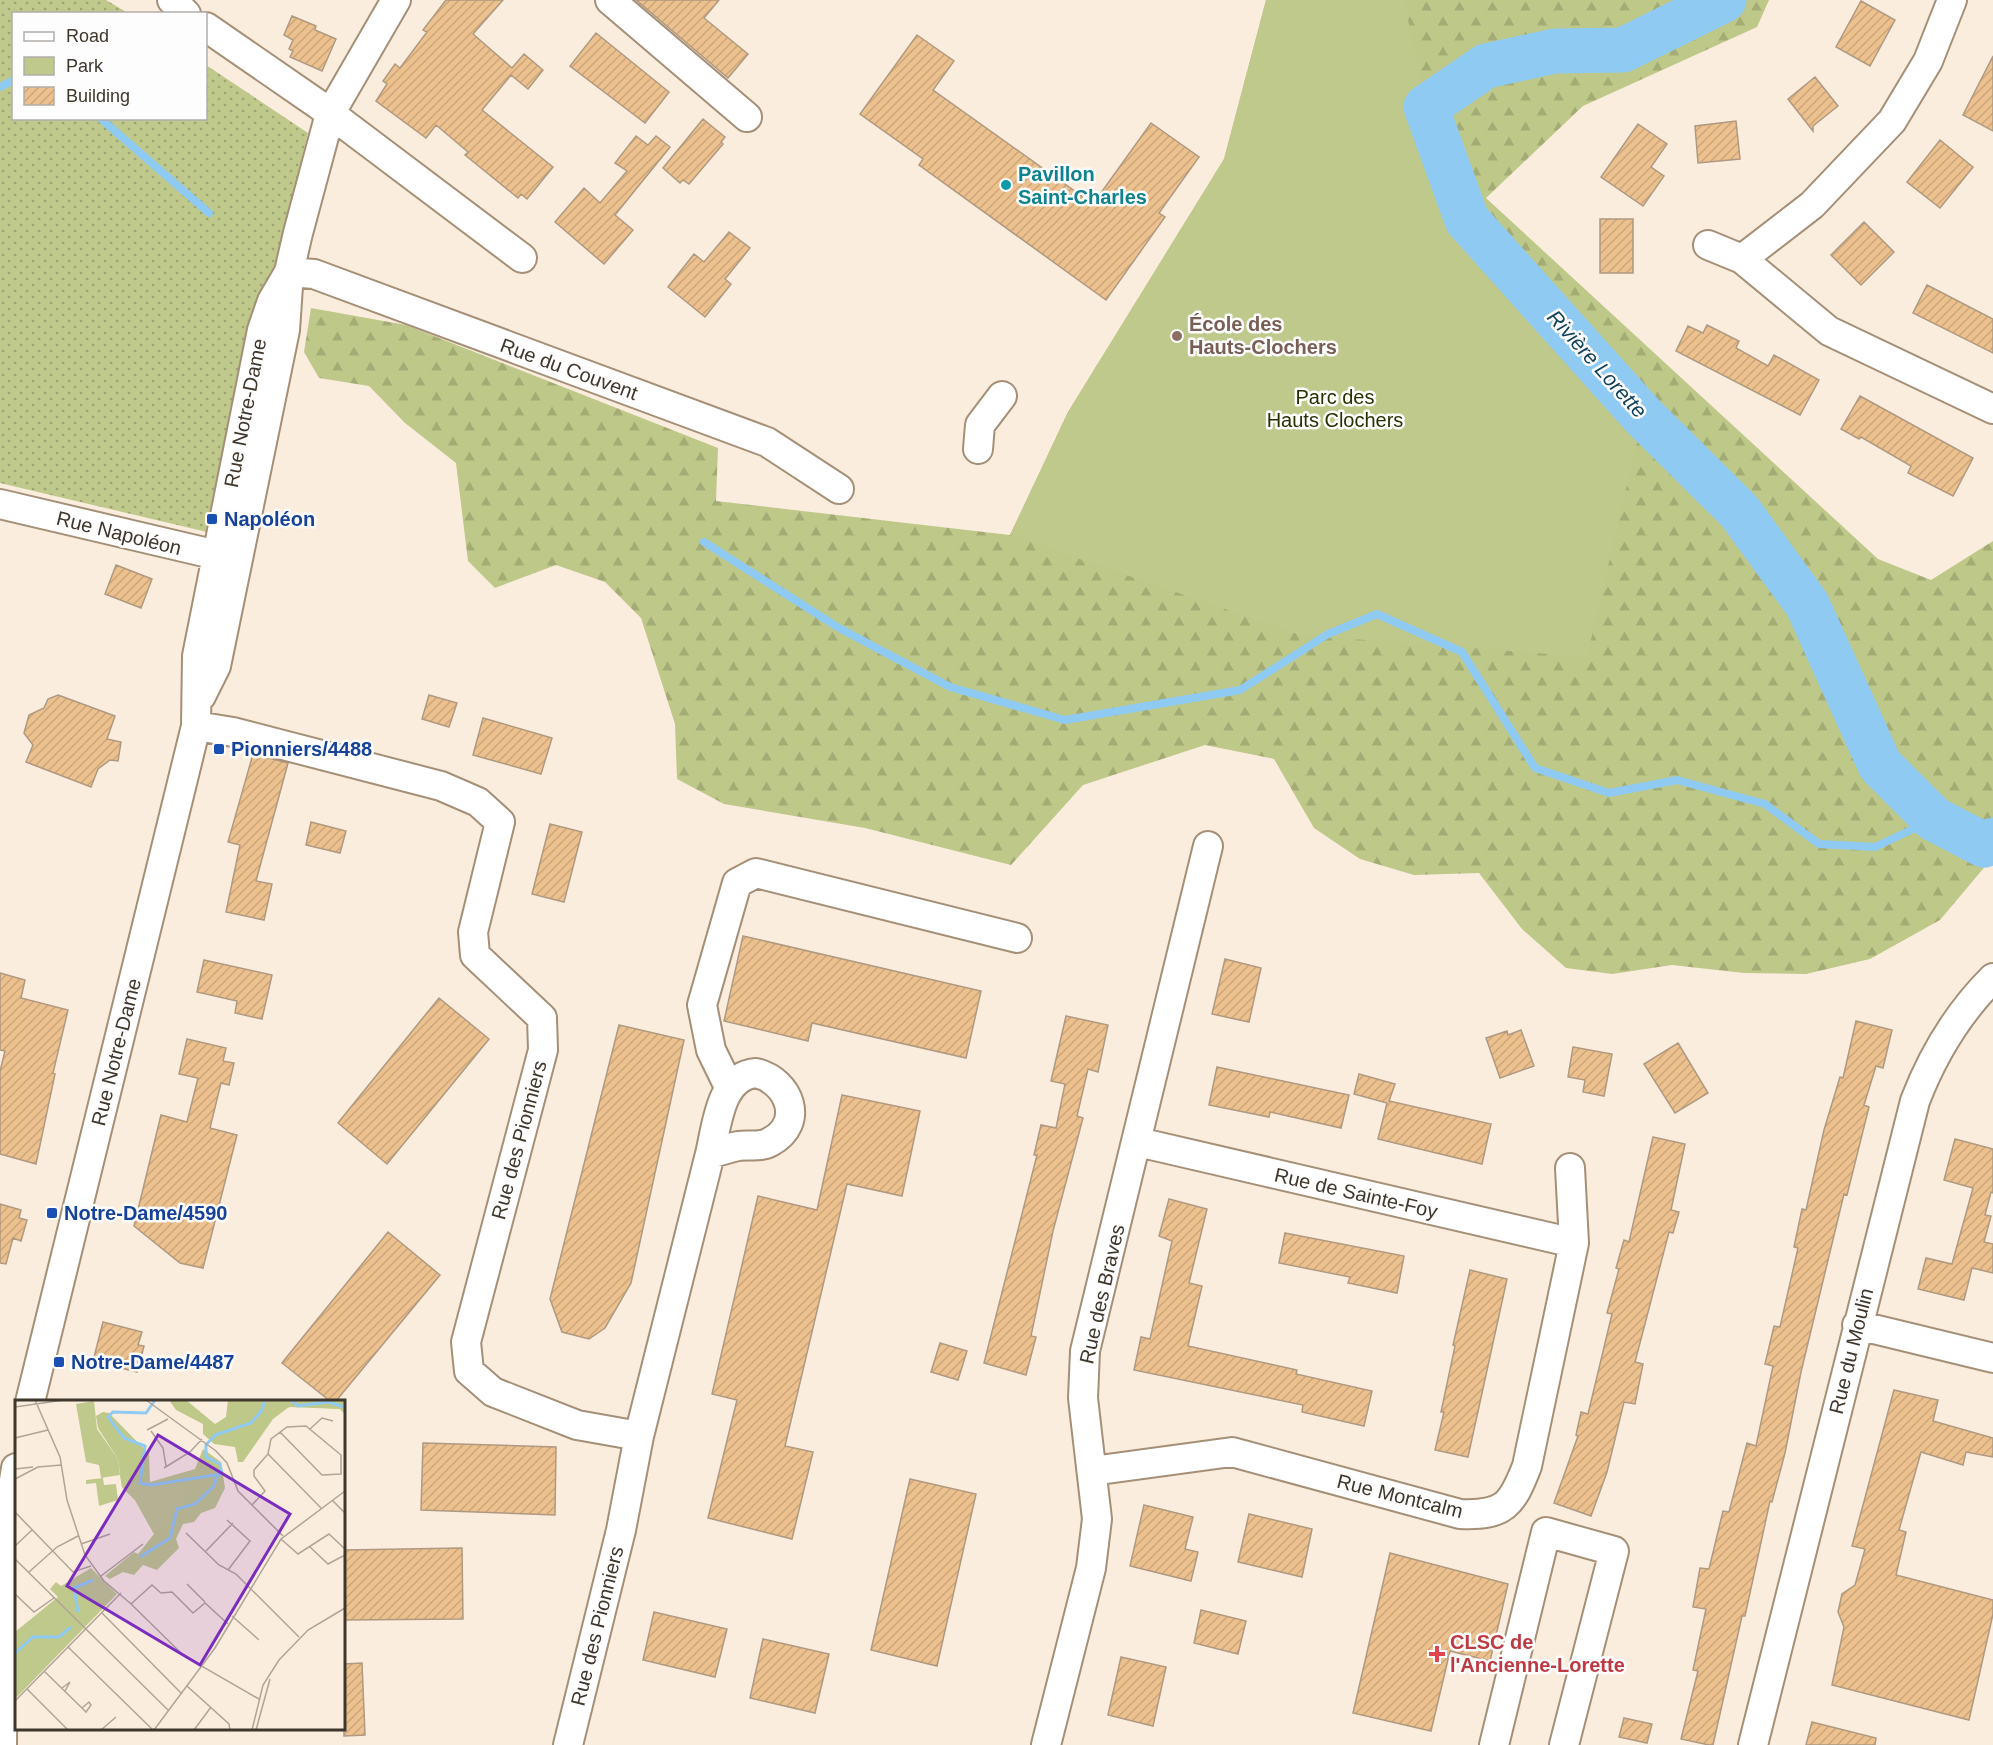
<svg xmlns="http://www.w3.org/2000/svg" width="1993" height="1745" font-family="Arial,sans-serif">
<style>
.grass{fill:url(#grass-dots)}
.forest{fill:url(#forest-firs)}
.green{fill:#c0c98c}
.lines{fill:none;stroke-linecap:round;stroke-linejoin:round}
.stream{stroke:#8fcaf2;stroke-width:8}
.river{stroke:#8fcaf2;stroke-width:45}
.building{fill:url(#building-hatch);stroke:#af9980;stroke-width:1.5}
.minor-casing{stroke:#a58f77;stroke-width:32}
.minor{stroke:#fff;stroke-width:28}
.culture-dot{fill:#0f9aa8;stroke:#fdfdfd;stroke-width:2}
.education-dot{fill:#8d6e63;stroke:#fdfdfd;stroke-width:2}
.transit-dot{fill:#1a4fb4;stroke:#fdfdfd;stroke-width:2}
.health-dot{fill:#e0444e;stroke:#fdfdfd;stroke-width:2}
.labels{text-anchor:middle;stroke-width:5;stroke-linejoin:round;paint-order:stroke}
.culture-label{font-size:20px;font-weight:bold;fill:#0d838f;stroke:#fdfdfd;text-anchor:start}
.education-label{font-size:20px;font-weight:bold;fill:#785e54;stroke:#fdfdfd;text-anchor:start}
.street-label{font-size:20px;fill:#3f362c;stroke:#fdfdfd}
.park-label{font-size:20px;fill:#2b3000;stroke:#fdfdfd}
.transit-label{font-size:20px;font-weight:bold;fill:#164399;stroke:#fdfdfd;text-anchor:start}
.health-label{font-size:20px;font-weight:bold;fill:#be3a42;stroke:#fdfdfd;text-anchor:start}
.water-label{font-size:21px;font-style:italic;fill:#11405b;stroke:#fdfdfd}
.inset-river{fill:none;stroke:#8fcaf2;stroke-width:3}
.inset-road{fill:none;stroke:#b0a497;stroke-width:1.5}
.view{fill:#7b2cbf;fill-opacity:0.15;stroke:#7b2cbf;stroke-width:3}
.inset-edge{fill:none;stroke:#3f362c;stroke-width:3}
</style>
<defs>
<pattern id="grass-dots" width="8" height="8" patternUnits="userSpaceOnUse" patternTransform="scale(1.5)"><rect width="8" height="8" fill="#c0c98c"/><path d="M2 2h.1M6 6h.1" fill="none" stroke="#9da473" stroke-width="1.8" stroke-linecap="round"/></pattern>
<pattern id="forest-firs" width="22" height="20" patternUnits="userSpaceOnUse" patternTransform="scale(1.5)"><rect width="22" height="20" fill="#bec889"/><path d="M5 1l3.5 6h-7zM16 11l3.5 6h-7z" fill="#a4ac76"/></pattern>
<pattern id="building-hatch" width="6" height="6" patternUnits="userSpaceOnUse" patternTransform="scale(1.5)"><rect width="6" height="6" fill="#edc18e"/><path d="M-1 1l2-2M0 6l6-6M5 7l2-2" fill="none" stroke="#cca67b"/></pattern>
</defs>
<rect width="100%" height="100%" fill="#fbedde"/>
<path class="grass" d="M 0,0 L 106,0 L 128,13 L 14,14 L 14,118 L 206,118 L 206,65 L 308,133 L 211,533 L 0,483 Z"/>
<path class="forest" d="M 1266,0 L 1769,0 L 1757,27 L 1583,106 L 1486,198 L 1878,559 L 1931,580 L 1993,541 L 1993,857 L 1940,920 L 1870,959 L 1806,974 L 1744,973 L 1672,965 L 1612,974 L 1566,968 L 1522,929 L 1479,873 L 1414,875 L 1360,859 L 1314,828 L 1274,759 L 1205,745 L 1083,785 L 1011,865 L 865,828 L 724,804 L 677,779 L 675,724 L 641,618 L 605,582 L 556,565 L 495,588 L 468,561 L 456,463 L 405,423 L 369,386 L 319,378 L 304,352 L 311,308 L 406,325 L 718,448 L 716,501 L 1010,535 L 1068,412 L 1224,159 Z"/>
<path class="green" d="M 1266,0 L 1404,0 L 1426,107 L 1467,220 L 1643,416 L 1587,657 L 1300,635 L 1010,535 L 1068,412 L 1224,159 Z"/>
<g class="lines">
<path class="stream" d="M 0,87 L 14,80
M 100,118 L 209,213
M 704,542 L 839,628 L 950,687 L 1065,720 L 1240,690 L 1328,634 L 1377,614 L 1462,652 L 1535,768 L 1609,793 L 1677,780 L 1765,804 L 1819,844 L 1875,847 L 1934,819"/>
<path class="river" d="M 1724,0 L 1623,50 L 1555,51 L 1486,66 L 1426,107 L 1467,220 L 1643,416 L 1739,511 L 1807,604 L 1880,765 L 1934,819 L 1984,845 L 1993,840"/>
</g>
<path class="building" d="M 446,0 L 503,0 L 473,34 L 512,68 L 524,54 L 543,70 L 528,89 L 511,75 L 482,110 L 553,167 L 527,199 L 521,194 L 518,198 L 465,155 L 468,152 L 436,125 L 426,138 L 376,101 L 387,84 L 383,81 L 395,64 L 400,68 L 427,32 L 423,30 Z
M 636,0 L 719,0 L 704,18 L 748,54 L 728,78 Z
M 1861,1 L 1895,20 L 1870,66 L 1836,47 Z
M 292,16 L 316,26 L 315,30 L 336,39 L 322,71 L 290,57 L 293,51 L 289,49 L 293,40 L 284,35 Z
M 596,33 L 669,92 L 645,123 L 570,66 Z
M 917,35 L 954,61 L 933,90 L 1093,204 L 1151,123 L 1199,157 L 1159,213 L 1165,217 L 1106,300 L 919,165 L 923,159 L 860,114 Z
M 1993,56 L 1993,131 L 1963,115 Z
M 1815,77 L 1838,106 L 1813,126 L 1813,131 L 1788,99 Z
M 703,119 L 725,137 L 721,142 L 723,144 L 689,184 L 683,180 L 680,183 L 663,168 Z
M 1736,121 L 1740,159 L 1698,163 L 1695,126 Z
M 1638,124 L 1667,144 L 1651,167 L 1664,176 L 1643,206 L 1601,177 Z
M 636,136 L 648,145 L 656,136 L 670,147 L 615,215 L 633,230 L 604,264 L 555,222 L 584,188 L 600,203 L 627,171 L 615,163 Z
M 1940,140 L 1973,167 L 1940,208 L 1907,182 Z
M 1600,219 L 1633,219 L 1633,273 L 1600,273 Z
M 1864,222 L 1894,252 L 1861,285 L 1831,255 Z
M 729,232 L 750,248 L 725,279 L 731,284 L 705,317 L 668,287 L 694,254 L 704,262 Z
M 1927,285 L 1993,319 L 1993,353 L 1913,313 Z
M 1707,325 L 1739,341 L 1736,348 L 1768,366 L 1774,355 L 1819,380 L 1800,415 L 1676,351 L 1688,326 L 1703,333 Z
M 1860,396 L 1973,458 L 1953,496 L 1908,473 L 1911,466 L 1861,437 L 1859,439 L 1841,429 Z
M 116,565 L 152,579 L 141,608 L 105,594 Z
M 58,695 L 115,716 L 107,739 L 121,742 L 118,761 L 110,760 L 98,769 L 91,787 L 26,762 L 33,745 L 24,733 L 29,715 L 44,708 L 48,699 Z
M 429,695 L 457,703 L 449,727 L 422,719 Z
M 483,718 L 552,738 L 541,774 L 473,755 Z
M 253,754 L 288,763 L 256,881 L 272,884 L 264,920 L 226,912 L 240,845 L 228,842 Z
M 311,822 L 346,831 L 340,853 L 306,845 Z
M 550,824 L 582,832 L 564,902 L 532,894 Z
M 743,936 L 981,991 L 966,1058 L 812,1023 L 808,1041 L 724,1021 Z
M 1225,959 L 1261,968 L 1249,1022 L 1212,1014 Z
M 204,960 L 272,975 L 262,1019 L 235,1013 L 237,1001 L 197,992 Z
M 0,973 L 25,980 L 21,998 L 68,1010 L 53,1073 L 55,1074 L 36,1164 L 0,1154 L 0,1071 L 5,1051 L 0,1050 Z
M 439,998 L 489,1039 L 387,1164 L 338,1123 Z
M 1066,1016 L 1108,1025 L 1098,1072 L 1088,1069 L 1077,1116 L 1083,1118 L 1053,1231 L 1031,1336 L 1036,1337 L 1026,1375 L 984,1363 L 1037,1155 L 1034,1155 L 1041,1125 L 1056,1128 L 1065,1084 L 1051,1081 Z
M 1856,1021 L 1892,1030 L 1883,1068 L 1876,1066 L 1864,1105 L 1869,1107 L 1847,1195 L 1844,1194 L 1801,1372 L 1785,1453 L 1772,1502 L 1770,1501 L 1745,1616 L 1742,1616 L 1713,1745 L 1709,1745 L 1681,1739 L 1698,1671 L 1693,1670 L 1706,1609 L 1693,1607 L 1700,1568 L 1709,1569 L 1723,1511 L 1729,1512 L 1747,1443 L 1756,1446 L 1773,1366 L 1765,1364 L 1774,1326 L 1780,1327 L 1798,1248 L 1794,1247 L 1802,1209 L 1806,1210 L 1824,1130 L 1840,1077 L 1843,1078 Z
M 619,1025 L 684,1040 L 631,1283 L 605,1328 L 589,1339 L 562,1332 L 550,1299 Z
M 1521,1030 L 1534,1066 L 1500,1078 L 1486,1038 L 1507,1031 L 1508,1035 Z
M 187,1039 L 226,1048 L 223,1061 L 234,1063 L 229,1085 L 221,1083 L 210,1128 L 237,1135 L 203,1268 L 180,1263 L 134,1226 L 161,1115 L 187,1122 L 198,1078 L 179,1074 Z
M 1678,1043 L 1708,1093 L 1675,1113 L 1644,1064 Z
M 1573,1047 L 1612,1054 L 1604,1096 L 1583,1092 L 1585,1080 L 1568,1077 Z
M 1217,1067 L 1349,1095 L 1341,1128 L 1270,1112 L 1269,1117 L 1209,1105 Z
M 1359,1074 L 1395,1084 L 1389,1101 L 1491,1124 L 1482,1164 L 1378,1139 L 1387,1103 L 1354,1094 Z
M 842,1095 L 920,1111 L 902,1196 L 847,1184 L 785,1446 L 813,1452 L 792,1539 L 708,1518 L 737,1400 L 712,1394 L 758,1196 L 817,1210 Z
M 1653,1137 L 1685,1144 L 1671,1210 L 1679,1212 L 1673,1233 L 1669,1232 L 1635,1362 L 1643,1364 L 1635,1404 L 1624,1402 L 1607,1472 L 1591,1516 L 1554,1503 L 1578,1436 L 1576,1435 L 1581,1412 L 1588,1414 L 1612,1314 L 1607,1313 L 1619,1269 L 1616,1268 L 1624,1240 L 1629,1242 Z
M 1955,1139 L 1993,1149 L 1993,1193 L 1991,1192 L 1985,1215 L 1991,1216 L 1984,1242 L 1993,1244 L 1993,1273 L 1972,1268 L 1964,1300 L 1918,1289 L 1926,1258 L 1952,1264 L 1973,1188 L 1944,1180 Z
M 1169,1199 L 1207,1209 L 1189,1283 L 1202,1286 L 1188,1346 L 1297,1370 L 1296,1374 L 1372,1391 L 1364,1426 L 1302,1412 L 1303,1405 L 1134,1370 L 1141,1337 L 1150,1339 L 1172,1241 L 1159,1236 Z
M 0,1204 L 21,1210 L 19,1218 L 27,1220 L 21,1241 L 13,1238 L 6,1264 L 0,1263 Z
M 388,1232 L 440,1275 L 336,1401 L 330,1401 L 282,1363 Z
M 1285,1233 L 1404,1256 L 1397,1293 L 1348,1283 L 1350,1277 L 1279,1263 Z
M 1470,1270 L 1507,1279 L 1468,1457 L 1435,1450 L 1444,1412 L 1441,1412 L 1455,1346 L 1453,1345 Z
M 103,1322 L 142,1332 L 138,1345 L 144,1346 L 137,1372 L 93,1361 Z
M 940,1343 L 967,1351 L 958,1380 L 931,1372 Z
M 1894,1390 L 1938,1400 L 1933,1421 L 1993,1438 L 1993,1457 L 1966,1452 L 1963,1465 L 1921,1452 L 1899,1530 L 1906,1532 L 1896,1575 L 1993,1600 L 1993,1614 L 1969,1720 L 1832,1685 L 1844,1627 L 1838,1612 L 1842,1594 L 1855,1585 L 1865,1549 L 1852,1546 Z
M 423,1443 L 556,1447 L 555,1515 L 421,1510 Z
M 910,1479 L 976,1494 L 937,1666 L 871,1650 Z
M 1144,1505 L 1193,1517 L 1185,1549 L 1198,1552 L 1191,1581 L 1130,1566 Z
M 1249,1514 L 1312,1529 L 1302,1577 L 1238,1562 Z
M 462,1548 L 463,1619 L 344,1620 L 344,1550 Z
M 1390,1553 L 1508,1584 L 1490,1661 L 1450,1651 L 1431,1731 L 1353,1713 Z
M 1201,1610 L 1246,1621 L 1238,1654 L 1194,1643 Z
M 654,1612 L 727,1629 L 715,1677 L 643,1660 Z
M 763,1639 L 829,1654 L 815,1713 L 750,1698 Z
M 1121,1657 L 1166,1667 L 1153,1726 L 1108,1715 Z
M 362,1663 L 365,1735 L 344,1736 L 344,1664 Z
M 1624,1718 L 1652,1724 L 1647,1743 L 1619,1737 Z
M 1812,1722 L 1876,1738 L 1875,1745 L 1806,1745 Z"/>
<g class="lines">
<g class="minor-casing">
<path id="minor" d="M 172,0 L 186,14
M 610,0 L 747,117
M 206,27 L 319,105 L 522,258
M 1708,245 L 1742,259 L 1829,331 L 1993,409
M 1742,259 L 1812,205 L 1892,121 L 1928,61 L 1952,0
M 289,272 L 314,274 L 767,442 L 839,489
M 978,449 L 980,425 L 1002,396
M 0,504 L 234,559
M 201,696 L 216,666 L 285,330 L 289,272 L 298,233 L 330,114 L 396,0
M 196,726 L 233,732 L 441,786 L 478,802 L 500,822 L 473,932 L 475,955 L 542,1018 L 543,1050 L 466,1342 L 469,1371 L 493,1392 L 577,1425 L 639,1436 L 621,1530 L 568,1745
M 756,1073 C 789,1081 806,1123 770,1142 C 760,1148 749,1144 738,1146 C 729,1148 719,1151 710,1154 C 717,1125 720,1076 756,1073 Z
M 729,1087 L 711,1050 L 702,1005 L 737,883 L 756,873 L 1017,938
M 1138,1142 L 1574,1243
M 1857,1325 L 1993,1358
M 30,1402 L 196,726 L 197,656 L 262,330 L 272,301 L 289,272
M 639,1436 L 710,1154
M 1092,1471 L 1232,1452 L 1460,1514 C 1504,1516 1512,1505 1527,1466 L 1574,1243 L 1570,1168
M 2,1745 L 4,1543 L 16,1468
M 1046,1745 L 1091,1568 L 1097,1519 L 1083,1398 L 1085,1351 L 1208,846
M 1494,1745 L 1546,1532 L 1614,1551 L 1564,1745
M 1753,1745 L 1915,1101 C 1933,1054 1957,1014 1993,978"/>
</g>
<use href="#minor" class="minor"/>
</g>
<circle class="culture-dot" cx="1006" cy="185" r="6"/>
<circle class="education-dot" cx="1177" cy="336" r="6"/>
<g class="transit-dot">
<rect x="206" y="513" width="12" height="12" rx="3"/>
<rect x="213" y="743" width="12" height="12" rx="3"/>
<rect x="46" y="1207" width="12" height="12" rx="3"/>
<rect x="53" y="1356" width="12" height="12" rx="3"/>
</g>
<path class="health-dot" d="M1434 1645h6v6h6v6h-6v6h-6v-6h-6v-6h6z"/>
<g class="labels">
<g class="culture-label">
<text x="1018" y="181">Pavillon<tspan x="1018" dy="23">Saint-Charles</tspan></text>
</g>
<g class="education-label">
<text x="1189" y="331">École des<tspan x="1189" dy="23">Hauts-Clochers</tspan></text>
</g>
<g class="street-label">
<text transform="translate(569 369) rotate(20)" y="7">Rue du Couvent</text>
<text transform="translate(245 413) rotate(-79)" y="7">Rue Notre-Dame</text>
<text transform="translate(119 533) rotate(14)" y="7">Rue Napoléon</text>
<text transform="translate(116 1052) rotate(-76)" y="7">Rue Notre-Dame</text>
<text transform="translate(519 1140) rotate(-75)" y="7">Rue des Pionniers</text>
<text transform="translate(1356 1193) rotate(13)" y="7">Rue de Sainte-Foy</text>
<text transform="translate(1102 1294) rotate(-77)" y="7">Rue des Braves</text>
<text transform="translate(1851 1351) rotate(-76)" y="7">Rue du Moulin</text>
<text transform="translate(1400 1496) rotate(14)" y="7">Rue Montcalm</text>
<text transform="translate(597 1626) rotate(-76)" y="7">Rue des Pionniers</text>
</g>
<g class="park-label">
<text x="1335" y="404">Parc des<tspan x="1335" dy="23">Hauts Clochers</tspan></text>
</g>
<g class="transit-label">
<text x="224" y="526">Napoléon</text>
<text x="231" y="756">Pionniers/4488</text>
<text x="64" y="1220">Notre-Dame/4590</text>
<text x="71" y="1369">Notre-Dame/4487</text>
</g>
<g class="health-label">
<text x="1450" y="1649">CLSC de<tspan x="1450" dy="23">l'Ancienne-Lorette</tspan></text>
</g>
<g class="water-label">
<text transform="translate(1597 364) rotate(48)" y="7">Rivière Lorette</text>
</g>
</g>
<g transform="translate(15 1400)">
<rect width="330" height="330" fill="#fbedde"/>
<path d="M 76,168 L 102,194 L 0,299 L 0,232 L 43,197 L 35,189 L 41,182 L 46,186 Z" fill="#c0c98c"/>
<path d="M 154,0 L 171,0 L 200,24 L 211,17 L 213,0 L 326,0 L 330,2 L 330,32 L 330,14 L 325,9 L 274,7 L 258,19 L 228,62 L 223,62 L 220,47 L 199,44 L 188,34 L 188,24 L 161,10 ZM 88,12 L 94,13 L 134,54 L 135,82 L 180,69 L 188,49 L 206,62 L 210,88 L 200,108 L 186,113 L 179,122 L 168,124 L 161,139 L 164,148 L 142,170 L 128,165 L 119,175 L 108,172 L 95,179 L 90,176 L 119,152 L 123,154 L 139,134 L 120,100 L 107,87 L 103,59 L 83,28 L 81,16 Z" fill="#bec889"/>
<path d="M 79,1 L 82,29 L 103,59 L 105,75 L 86,78 L 84,65 L 71,62 L 61,4 Z" fill="#c0c98c"/>
<path d="M 266,0 L 330,2 L 330,32 L 330,14 L 325,9 L 278,6 L 269,9 ZM 105,75 L 136,85 L 159,80 L 174,95 L 160,116 L 139,134 L 120,100 L 107,87 ZM 88,78 L 89,85 L 101,84 L 103,100 L 84,106 L 81,83 L 71,84 L 71,80 ZM 40,201 L 54,217 L 33,228 L 23,217 Z" fill="#c0c98c"/>
<path class="inset-river" d="M 140,0 L 131,13 L 98,12 L 93,17 L 109,38 L 130,46 L 125,83 L 136,85 L 207,74 L 205,64 L 191,57 L 191,45 L 200,35 L 236,23 L 247,10 L 250,0M 276,0 L 283,6 L 313,2 L 330,7M 125,157 L 155,138 L 162,109 L 180,104 L 199,86 L 202,76M 63,212 L 59,188 L 78,180M 0,253 L 18,237 L 44,237 L 56,227"/>
<path class="inset-road" d="M 20,0 L 45,57 L 52,100 L 70,155 L 89,181 L 115,203M 131,0 L 201,51 L 212,63 L 223,91 L 268,136M 0,7 L 49,0M 295,29 L 307,18 L 318,21M 132,30 L 153,19M 136,31 L 148,48 L 151,66M 0,38 L 33,30M 253,54 L 306,108M 149,68 L 175,52 L 187,39M 0,69 L 18,67M 0,79 L 23,67 L 46,65M 317,100 L 330,113M 237,105 L 250,91 L 239,76 L 239,70 L 253,54 L 256,39 L 272,27 L 291,26 L 326,55 L 326,74 L 307,75 L 265,32M 0,112 L 58,172 L 76,166M 212,120 L 235,141 L 213,170M 171,133 L 204,165 L 221,174 L 284,237M 266,139 L 283,154 L 314,134 L 330,149M 66,144 L 95,134M 0,146 L 17,130M 295,147 L 313,164 L 330,155M 191,151 L 218,123M 0,159 L 154,311M 14,172 L 42,147 L 63,136M 86,176 L 128,144M 172,184 L 190,202M 0,194 L 19,212 L 39,198M 114,202 L 169,256 L 244,299M 116,204 L 137,185 L 146,193 L 157,192 L 178,213 L 190,203 L 213,224M 87,213 L 167,294M 217,216 L 244,240M 53,247 L 138,330M 29,271 L 67,308 L 71,312 L 76,305 L 74,302 L 67,308M 172,286 L 214,324 L 215,330M 47,288 L 55,282 L 50,291M 12,289 L 53,330M 0,301 L 106,193M 86,330 L 101,317M 139,330 L 200,248 L 266,139 L 330,91M 179,330 L 196,307M 237,330 L 248,285 L 264,260 L 293,230 L 330,208M 241,330 L 255,279"/>
<path class="view" d="M 143,35 L 275,114 L 185,265 L 52,186 Z"/>
<rect width="330" height="330" class="inset-edge"/>
</g>
<rect x="12" y="12" width="195" height="108" fill="#fdfdfd" stroke="#b1ada9" stroke-width="1.5"/>
<rect x="24" y="32" width="30" height="9" fill="#ffffff" stroke="#b1ada9" stroke-width="1.5"/>
<text x="66" y="42" font-size="18" fill="#3f362c">Road</text>
<rect x="24" y="57" width="30" height="18" fill="#c0c98c" stroke="#b1ada9" stroke-width="1.5"/>
<text x="66" y="72" font-size="18" fill="#3f362c">Park</text>
<rect x="24" y="87" width="30" height="18" fill="url(#building-hatch)" stroke="#b1ada9" stroke-width="1.5"/>
<text x="66" y="102" font-size="18" fill="#3f362c">Building</text>
</svg>
